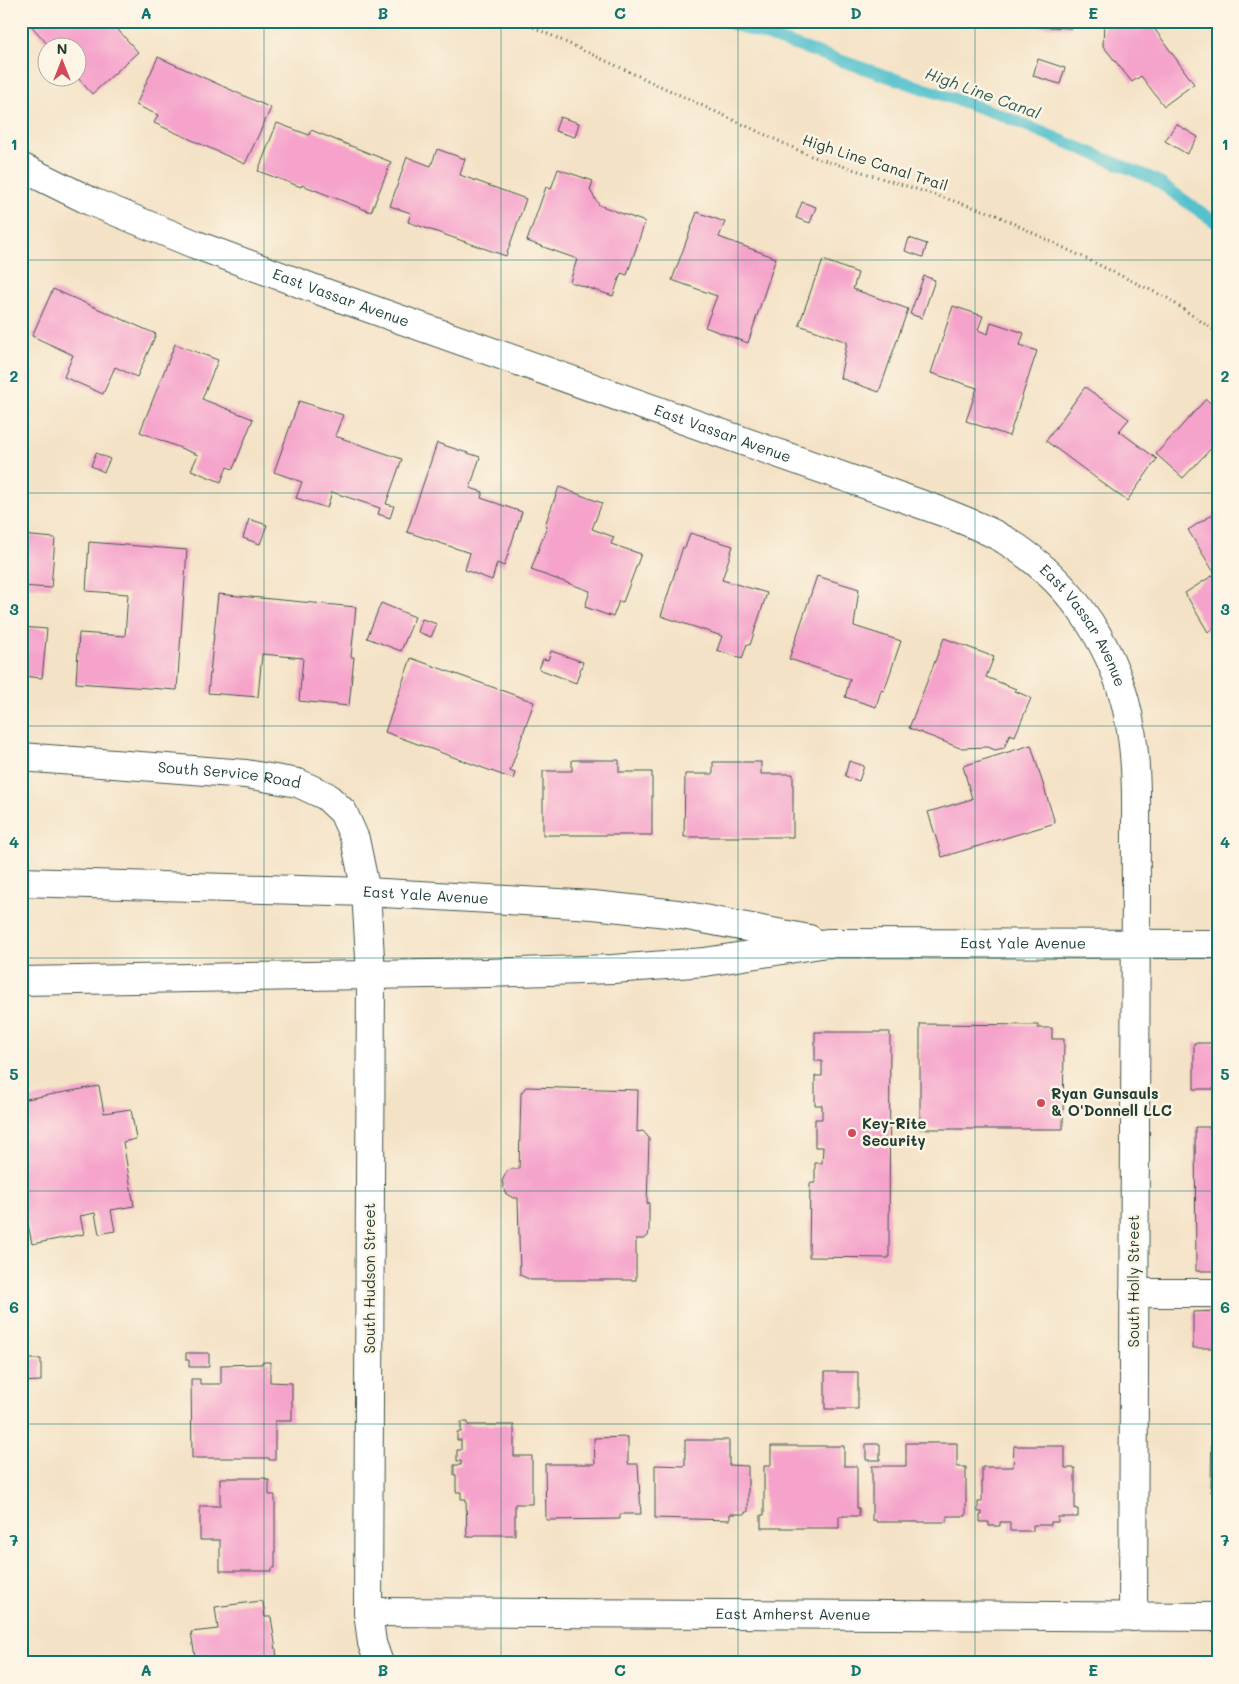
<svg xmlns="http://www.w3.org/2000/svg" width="1239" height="1684" font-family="Mali,sans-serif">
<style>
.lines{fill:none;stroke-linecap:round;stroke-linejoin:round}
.stream{stroke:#54c1cd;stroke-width:12}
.building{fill:#f5a3cb}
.minor-casing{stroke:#3f564a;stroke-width:30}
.major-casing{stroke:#3f564a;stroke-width:30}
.path{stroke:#3f564a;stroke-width:3;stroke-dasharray:1 4;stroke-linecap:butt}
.minor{stroke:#fff;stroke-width:28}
.major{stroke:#fff;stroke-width:28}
.grid{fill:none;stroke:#0f766e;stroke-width:1;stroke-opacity:0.55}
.poi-dot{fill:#d1495b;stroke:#fcf5e5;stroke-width:2}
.labels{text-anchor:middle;stroke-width:5;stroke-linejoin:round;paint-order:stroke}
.street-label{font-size:15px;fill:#1f3d34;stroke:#fcf5e5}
.poi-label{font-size:15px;font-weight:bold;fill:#1f3d34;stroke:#fcf5e5;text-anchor:start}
.water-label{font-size:16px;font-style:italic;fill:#2c5e5a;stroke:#fcf5e5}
.neatline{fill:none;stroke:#0f766e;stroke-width:2}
.grid-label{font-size:16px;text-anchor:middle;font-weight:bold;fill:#0f766e}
</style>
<rect width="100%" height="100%" fill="#fcf5e5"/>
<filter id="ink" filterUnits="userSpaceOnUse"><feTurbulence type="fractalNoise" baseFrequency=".02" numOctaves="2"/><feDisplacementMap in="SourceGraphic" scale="10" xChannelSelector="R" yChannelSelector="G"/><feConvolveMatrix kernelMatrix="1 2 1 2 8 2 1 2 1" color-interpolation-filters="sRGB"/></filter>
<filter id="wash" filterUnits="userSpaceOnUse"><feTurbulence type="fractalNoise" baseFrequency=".0096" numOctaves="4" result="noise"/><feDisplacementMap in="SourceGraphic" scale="20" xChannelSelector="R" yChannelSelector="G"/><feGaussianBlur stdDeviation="1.12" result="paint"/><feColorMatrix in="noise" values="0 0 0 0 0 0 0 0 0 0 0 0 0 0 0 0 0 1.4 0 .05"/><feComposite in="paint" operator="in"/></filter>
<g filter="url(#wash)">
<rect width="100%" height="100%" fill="#f4e2c6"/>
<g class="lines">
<path class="stream" d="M 724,21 L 996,113 L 1154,179 L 1218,224"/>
</g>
<g id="blocks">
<path class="building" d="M 27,21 L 110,21 L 138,52 L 92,94 L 78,78 L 78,48 L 51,48 Z
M 1032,21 L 1072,21 L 1071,28 L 1032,26 Z
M 1104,21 L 1149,21 L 1194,84 L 1164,106 L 1141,76 L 1132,82 L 1103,46 Z
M 158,57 L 271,108 L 245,164 L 154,123 L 158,115 L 136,105 Z
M 1038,59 L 1065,68 L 1060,84 L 1033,76 Z
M 560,117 L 579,123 L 575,137 L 555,131 Z
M 277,123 L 309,135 L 311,130 L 391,162 L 371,212 L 302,185 L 301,187 L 258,171 Z
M 1176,124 L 1198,137 L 1187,154 L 1165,141 Z
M 437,149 L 465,159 L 460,175 L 526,199 L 506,256 L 408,222 L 411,213 L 390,206 L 407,157 L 431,166 Z
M 558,169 L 593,181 L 590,190 L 599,205 L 645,222 L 627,275 L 621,273 L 613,296 L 570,282 L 577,259 L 527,241 L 546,187 L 551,189 Z
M 802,202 L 816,207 L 810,223 L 796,218 Z
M 697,212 L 725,222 L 719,237 L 776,258 L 748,343 L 705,327 L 717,296 L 672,280 Z
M 909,238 L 927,244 L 923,257 L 905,251 Z
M 823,260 L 858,273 L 853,289 L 908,309 L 879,392 L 840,378 L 847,342 L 799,325 L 816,276 L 817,277 Z
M 924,276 L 935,280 L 922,318 L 910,314 Z
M 53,289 L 156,334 L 137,377 L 115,367 L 103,394 L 64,377 L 73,355 L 32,336 Z
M 953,306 L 983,316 L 978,330 L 988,334 L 991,322 L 1024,333 L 1020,345 L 1037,351 L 1009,436 L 966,421 L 977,388 L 931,373 Z
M 175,344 L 218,360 L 202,399 L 253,419 L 233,469 L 227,467 L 221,482 L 191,470 L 198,455 L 140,432 Z
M 1085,387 L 1129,419 L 1119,431 L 1157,459 L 1127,501 L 1046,441 Z
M 1206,399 L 1218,410 L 1218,441 L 1183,478 L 1156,454 Z
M 299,401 L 343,415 L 335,436 L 402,459 L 386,504 L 394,506 L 390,518 L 378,514 L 380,508 L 332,492 L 327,508 L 296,498 L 302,482 L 274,472 Z
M 437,443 L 480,457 L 470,488 L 483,492 L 481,498 L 522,512 L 504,566 L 497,563 L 492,580 L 465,570 L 470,553 L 407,532 Z
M 96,453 L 110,459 L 104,472 L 91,466 Z
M 559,487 L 602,503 L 592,529 L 614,537 L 611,544 L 641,554 L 623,602 L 619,601 L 613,617 L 585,607 L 590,591 L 531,570 L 547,526 L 545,525 Z
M 1218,511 L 1218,626 L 1208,632 L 1185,593 L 1215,574 L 1188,530 Z
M 249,519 L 267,525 L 260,544 L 243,538 Z
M 690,533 L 733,546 L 722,580 L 767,593 L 750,645 L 747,644 L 742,659 L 717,650 L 722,636 L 661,616 L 683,547 L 685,548 Z
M 21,535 L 55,538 L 51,588 L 21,586 Z
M 89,542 L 187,550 L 177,690 L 76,683 L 79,633 L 125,636 L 128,594 L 86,591 Z
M 817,576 L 859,589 L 854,626 L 901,641 L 884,691 L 881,690 L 876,707 L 845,697 L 850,679 L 789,659 Z
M 218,594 L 356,607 L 351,657 L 354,657 L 349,706 L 299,701 L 303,658 L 262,654 L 258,697 L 208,693 Z
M 381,603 L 415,617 L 401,651 L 367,638 Z
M 422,619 L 437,624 L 431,637 L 418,632 Z
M 21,627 L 47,629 L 42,678 L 21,676 Z
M 944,638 L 994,657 L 986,677 L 1016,689 L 1015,691 L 1031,698 L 1015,736 L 1010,734 L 1004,748 L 995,750 L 988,747 L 960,748 L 909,728 Z
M 551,651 L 583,662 L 576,683 L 539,669 L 543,659 L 548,660 Z
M 411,658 L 534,702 L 510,771 L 515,773 L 513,779 L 385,732 Z
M 1031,745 L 1055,823 L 942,857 L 928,812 L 972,799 L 963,766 Z
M 572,760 L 619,760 L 619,772 L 652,772 L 652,835 L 543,835 L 543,771 L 572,771 Z
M 849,761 L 864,766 L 859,781 L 845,776 Z
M 713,762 L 761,762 L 761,774 L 793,774 L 793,837 L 684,837 L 685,774 L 713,774 Z
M 920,1024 L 1038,1025 L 1038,1028 L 1052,1028 L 1052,1039 L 1064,1039 L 1063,1129 L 920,1129 Z
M 815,1032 L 890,1032 L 889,1258 L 809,1257 L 810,1183 L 815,1183 L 815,1163 L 822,1163 L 823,1147 L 815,1147 L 815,1119 L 822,1119 L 822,1105 L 815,1105 L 815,1076 L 822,1076 L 822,1061 L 815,1061 Z
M 1194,1043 L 1218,1043 L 1218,1097 L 1216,1097 L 1216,1089 L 1194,1089 Z
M 99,1086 L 104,1113 L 131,1109 L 136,1139 L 123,1142 L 134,1206 L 111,1210 L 115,1231 L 99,1234 L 95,1213 L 80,1216 L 84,1234 L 32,1244 L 28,1224 L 21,1225 L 21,1100 Z
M 526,1087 L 638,1090 L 637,1132 L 643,1131 L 649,1138 L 647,1204 L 649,1202 L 649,1231 L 648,1236 L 644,1239 L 636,1239 L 636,1280 L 531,1280 L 520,1275 L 518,1198 L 513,1198 L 505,1193 L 502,1181 L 507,1171 L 512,1169 L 519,1169 L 521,1093 Z
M 1195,1127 L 1218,1127 L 1218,1271 L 1196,1271 Z
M 1218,1311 L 1218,1348 L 1193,1348 L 1193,1312 Z
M 28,1325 L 30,1343 L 21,1344 L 21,1326 Z
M 186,1353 L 209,1353 L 209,1367 L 189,1367 L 189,1360 L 186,1360 Z
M 21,1359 L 41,1359 L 41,1381 L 21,1382 Z
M 262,1362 L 270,1362 L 270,1382 L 292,1383 L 292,1421 L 275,1421 L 275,1460 L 269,1460 L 269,1458 L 192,1458 L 191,1379 L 200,1379 L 200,1384 L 221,1384 L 221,1365 L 262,1364 Z
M 825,1372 L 858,1372 L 858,1409 L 825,1409 Z
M 1212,1421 L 1218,1421 L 1218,1492 L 1211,1492 Z
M 461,1422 L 468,1422 L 468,1425 L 514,1425 L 514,1456 L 532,1456 L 532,1504 L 515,1504 L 515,1535 L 474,1535 L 474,1537 L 467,1537 L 466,1499 L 461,1499 L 461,1492 L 456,1492 L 456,1475 L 454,1475 L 454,1465 L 461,1465 L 461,1461 L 457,1461 L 457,1450 L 461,1450 L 461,1440 L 457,1440 L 457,1432 L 461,1432 Z
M 628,1437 L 628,1464 L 638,1464 L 641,1514 L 620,1514 L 620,1519 L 546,1520 L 545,1464 L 595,1464 L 594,1438 Z
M 685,1440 L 729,1440 L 729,1465 L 748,1466 L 748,1512 L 745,1512 L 745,1514 L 730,1514 L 730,1520 L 655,1518 L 655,1465 L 685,1466 Z
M 906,1443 L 957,1443 L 957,1467 L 966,1467 L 966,1516 L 947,1516 L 947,1522 L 876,1522 L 876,1520 L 872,1520 L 872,1466 L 906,1466 Z
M 866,1444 L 880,1444 L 880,1460 L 866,1460 Z
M 771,1446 L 844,1446 L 844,1466 L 857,1466 L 857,1508 L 859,1508 L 859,1516 L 839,1516 L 839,1528 L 761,1528 L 761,1515 L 764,1515 L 764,1466 L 771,1466 Z
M 1014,1446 L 1065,1446 L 1065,1468 L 1075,1468 L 1075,1509 L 1078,1509 L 1078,1517 L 1058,1517 L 1058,1522 L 1051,1522 L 1051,1525 L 1033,1525 L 1033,1531 L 1010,1531 L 1010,1522 L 1000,1522 L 1000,1526 L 989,1526 L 989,1522 L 980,1522 L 980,1515 L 982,1515 L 982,1512 L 978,1512 L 978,1502 L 982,1502 L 982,1467 L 1013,1467 Z
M 220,1478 L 266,1478 L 266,1480 L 269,1480 L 269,1495 L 275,1495 L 275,1568 L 272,1568 L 272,1571 L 220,1571 L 220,1540 L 200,1540 L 200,1506 L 220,1506 Z
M 260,1601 L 263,1602 L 265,1617 L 271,1617 L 278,1663 L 196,1663 L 191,1632 L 218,1629 L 215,1607 Z"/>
</g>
</g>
<g filter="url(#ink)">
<use href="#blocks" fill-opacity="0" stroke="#3f564a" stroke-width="1"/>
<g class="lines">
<g class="minor-casing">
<g id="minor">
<path id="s1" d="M 21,167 L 90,201 L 194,244 L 326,293 L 943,512 C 964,520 986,529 1005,540 C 1073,582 1119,652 1131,730 C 1139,780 1135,832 1136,882 L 1133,1617"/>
<path id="s2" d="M 21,757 L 246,774 L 298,783 L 326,796 L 343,812 L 355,839 L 366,892 L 371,974 L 368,1612 L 372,1643 L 379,1663"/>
<path d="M 1134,1293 L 1218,1293"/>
<path id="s3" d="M 368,1612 L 1218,1617"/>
</g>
</g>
<g class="major-casing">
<g id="major">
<path id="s4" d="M 21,882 L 366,892 L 593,905 L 677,914 L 809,939"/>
<path id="s5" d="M 21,981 L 488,973 L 613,969 L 705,962 L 827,943 L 1218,944"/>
</g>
</g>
<path class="path" d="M 520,21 L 811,156 L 992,213 L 1167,298 L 1218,333"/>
<use href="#minor" class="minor"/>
<use href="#major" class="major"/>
</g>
</g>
<path class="grid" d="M 264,21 L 264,1663M 501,21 L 501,1663M 738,21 L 738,1663M 975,21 L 975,1663M 21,260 L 1218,260M 21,493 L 1218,493M 21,726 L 1218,726M 21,958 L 1218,958M 21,1191 L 1218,1191M 21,1424 L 1218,1424"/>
<g class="poi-dot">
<circle cx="1041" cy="1103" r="5"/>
<circle cx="852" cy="1133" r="5"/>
</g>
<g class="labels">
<g class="street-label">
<text transform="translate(875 163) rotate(18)" y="5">High Line Canal Trail</text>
<text dy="5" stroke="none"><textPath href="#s1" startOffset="346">East Vassar Avenue</textPath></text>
<text dy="5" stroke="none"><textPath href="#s1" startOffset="751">East Vassar Avenue</textPath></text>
<text dy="5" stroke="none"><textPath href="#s1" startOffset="1171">East Vassar Avenue</textPath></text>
<text dy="5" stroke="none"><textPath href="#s2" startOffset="209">South Service Road</textPath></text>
<text dy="5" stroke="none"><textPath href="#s4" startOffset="405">East Yale Avenue</textPath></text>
<text dy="5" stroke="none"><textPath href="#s5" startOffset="1004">East Yale Avenue</textPath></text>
<text transform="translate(370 1278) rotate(-90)" y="5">South Hudson Street</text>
<text transform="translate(1134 1281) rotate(-90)" y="5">South Holly Street</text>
<text dy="5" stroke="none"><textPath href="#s3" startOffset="425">East Amherst Avenue</textPath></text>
</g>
<g class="poi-label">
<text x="1051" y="1099">Ryan Gunsauls<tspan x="1051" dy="17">&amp; O'Donnell LLC</tspan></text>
<text x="862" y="1129">Key-Rite<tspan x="862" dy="17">Security</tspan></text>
</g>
<g class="water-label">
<text transform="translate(983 93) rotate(20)" y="6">High Line Canal</text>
</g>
</g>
<rect width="1239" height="1684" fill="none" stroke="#fcf5e5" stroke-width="55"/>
<g transform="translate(62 62)"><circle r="24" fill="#fcf5e5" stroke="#a4ab9e"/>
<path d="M0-4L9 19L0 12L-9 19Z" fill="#d1495b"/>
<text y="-8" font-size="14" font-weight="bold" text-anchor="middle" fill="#1f3d34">N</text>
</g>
<rect x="28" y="28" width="1184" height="1628" class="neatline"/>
<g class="grid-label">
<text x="146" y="19">A</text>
<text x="383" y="19">B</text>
<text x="620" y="19">C</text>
<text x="856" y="19">D</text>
<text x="1093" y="19">E</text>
<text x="14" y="150">1</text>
<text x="1225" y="150">1</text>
<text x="14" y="382">2</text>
<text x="1225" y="382">2</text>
<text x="14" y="615">3</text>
<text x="1225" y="615">3</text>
<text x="14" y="848">4</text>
<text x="1225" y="848">4</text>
<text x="14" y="1080">5</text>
<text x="1225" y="1080">5</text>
<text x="14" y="1313">6</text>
<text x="1225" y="1313">6</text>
<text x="14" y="1546">7</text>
<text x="1225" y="1546">7</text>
<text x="146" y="1676">A</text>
<text x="383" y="1676">B</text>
<text x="620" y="1676">C</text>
<text x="856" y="1676">D</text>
<text x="1093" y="1676">E</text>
</g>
</svg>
